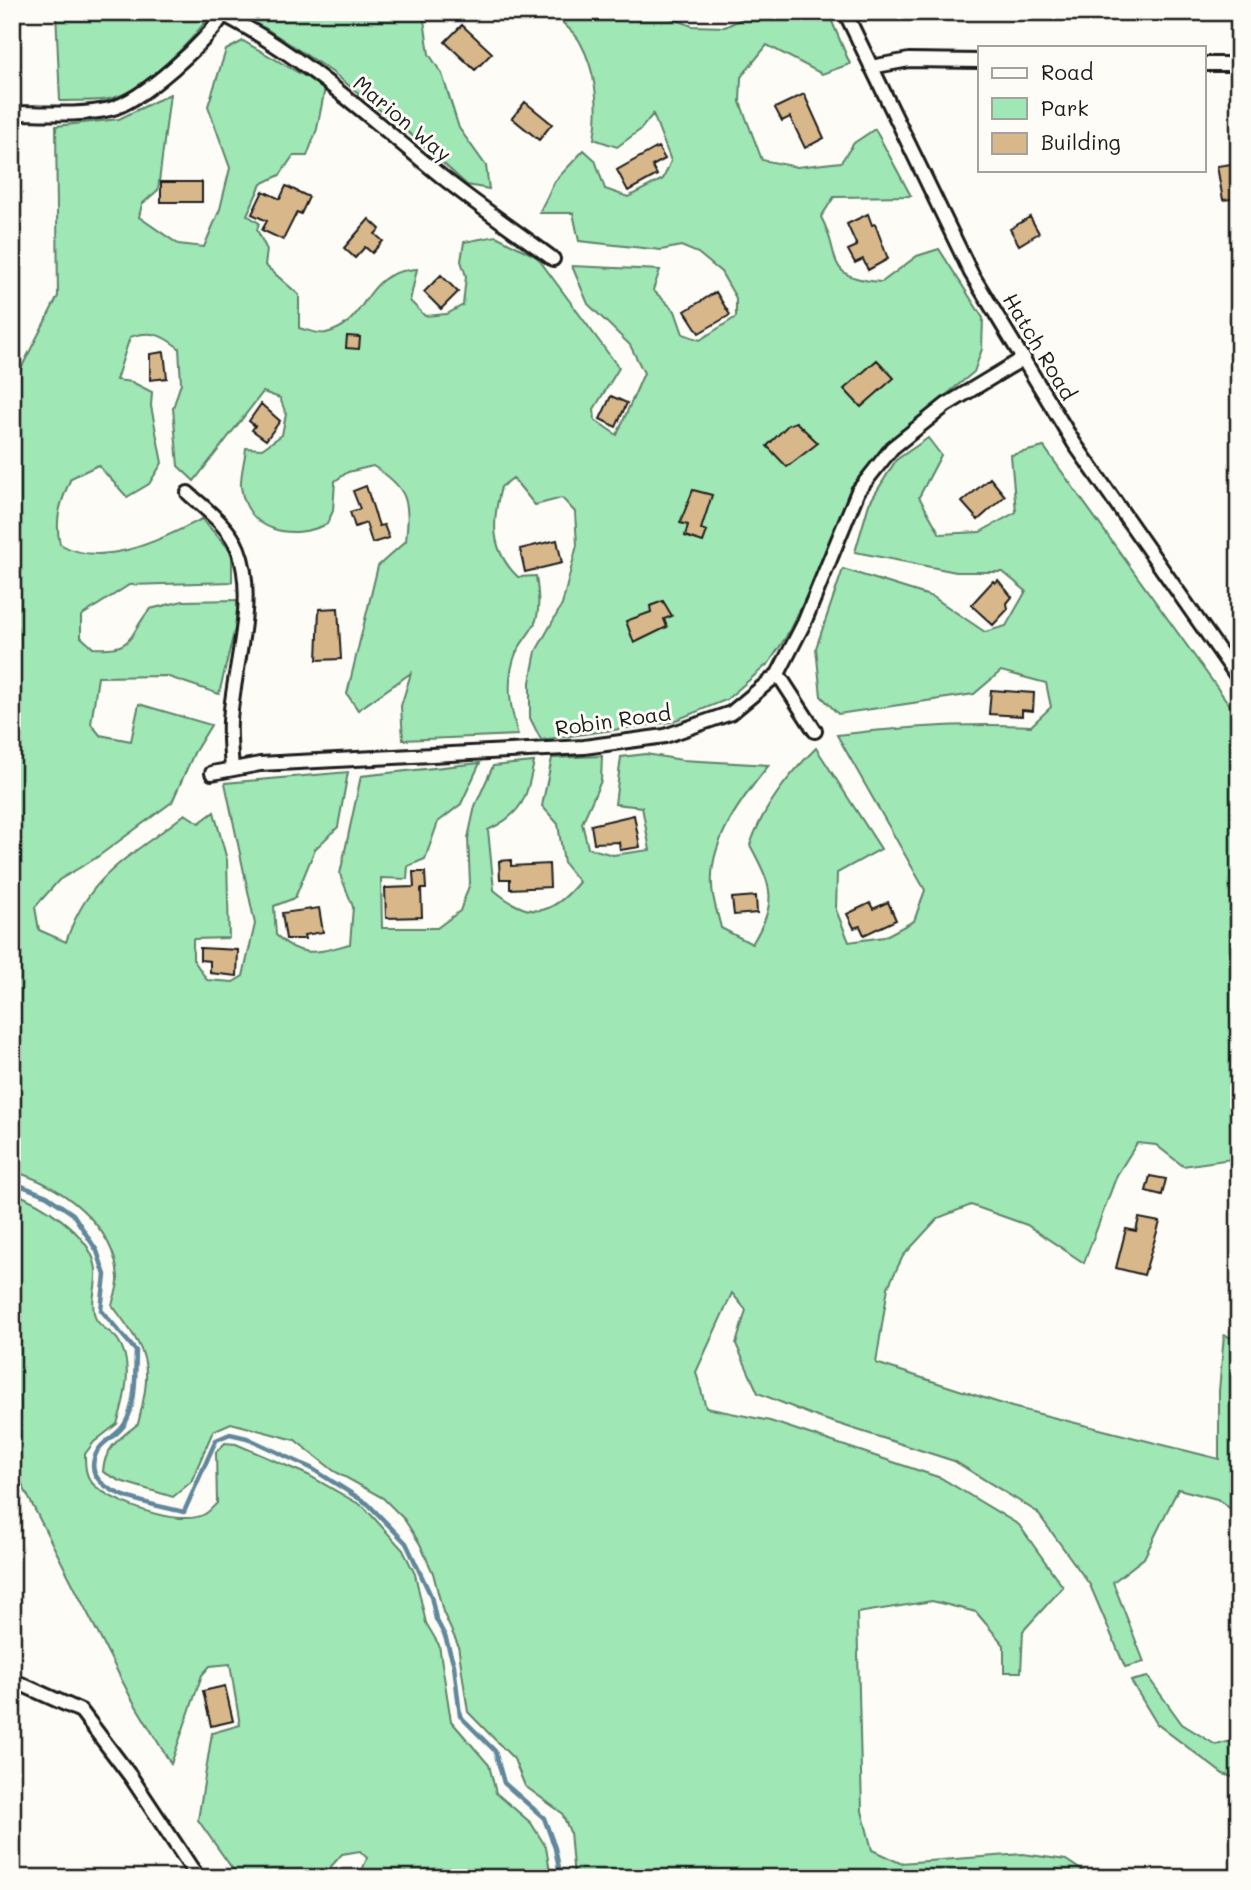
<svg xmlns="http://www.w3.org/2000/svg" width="1251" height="1890" font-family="Mali,sans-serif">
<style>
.green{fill:#9fe7b5;stroke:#5e8268;stroke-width:2}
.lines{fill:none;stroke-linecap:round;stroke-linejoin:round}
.stream{stroke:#61879b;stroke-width:4.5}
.building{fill:#d8b88b;stroke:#1c1c1c;stroke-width:2}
.minor-casing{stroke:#1c1c1c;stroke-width:18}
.minor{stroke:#fdfcf7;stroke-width:12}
.labels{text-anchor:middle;stroke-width:6;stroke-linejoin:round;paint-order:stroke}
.street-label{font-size:21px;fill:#1c1c1c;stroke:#fdfcf7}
</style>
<rect width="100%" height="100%" fill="#fdfcf7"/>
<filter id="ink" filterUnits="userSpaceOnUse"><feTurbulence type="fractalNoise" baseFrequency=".0143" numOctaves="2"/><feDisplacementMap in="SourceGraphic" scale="14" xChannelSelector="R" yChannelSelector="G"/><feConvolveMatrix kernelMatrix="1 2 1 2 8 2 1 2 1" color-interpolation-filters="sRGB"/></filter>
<g filter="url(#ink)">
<path class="green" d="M 56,12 L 212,12 C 193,41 143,92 109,99 C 94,102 75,100 60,101 Z
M 249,12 L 428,12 L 424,20 L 429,54 L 442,74 L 459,128 L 486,166 L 489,189 L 467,185 L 420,142 L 332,72 L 265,28 L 246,20 Z
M 555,12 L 657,12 L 692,26 L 725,27 L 756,12 L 828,12 L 850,64 L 822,74 L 767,45 L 741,77 L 740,102 L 762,160 L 797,167 L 841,162 L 854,143 L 875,129 L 911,196 L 834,197 L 821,217 C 843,257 821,278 882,282 L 917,256 L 939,249 L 983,318 L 982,349 L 974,372 L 891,440 L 854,490 L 817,575 L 786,637 L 769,663 L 726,700 L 671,722 L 541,740 L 530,718 L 530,682 L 536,651 L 562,605 L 577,545 L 575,512 L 562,498 L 535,505 L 513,478 L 501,487 C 492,522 490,550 518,577 L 536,576 C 538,590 541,612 534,625 C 529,634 521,643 516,653 C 505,681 510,707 518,735 L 403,740 L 401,706 L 411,673 L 358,710 L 347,694 L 378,566 L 406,541 C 410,502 409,488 373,466 L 348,472 L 335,481 L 333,511 L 327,524 C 292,541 247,532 241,487 C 240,475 245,460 246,448 L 262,449 L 282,435 L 286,414 L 280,398 L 263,392 L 194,481 L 178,466 L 173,408 L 181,383 L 179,348 C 161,334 151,330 130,337 L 116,380 L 132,382 L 152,392 L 151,406 L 162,463 L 149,484 L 127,497 L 98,465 L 71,478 C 61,501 54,519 60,544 C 103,570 161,539 202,519 L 232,552 L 232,582 L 129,585 L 81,616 L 81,637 L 93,648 C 135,651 127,637 150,609 L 183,601 L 238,600 L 235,628 L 219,694 L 166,676 L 98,677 L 91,724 L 100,735 L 131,741 L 139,704 L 211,725 L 194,753 L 172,802 L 96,858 L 59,880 L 35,907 L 39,930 L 66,942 C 89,872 132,857 185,814 L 199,823 L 214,812 L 227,860 L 229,938 L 193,939 L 193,959 L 207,980 L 233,982 L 243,976 L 255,924 L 225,783 L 348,772 L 338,827 L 315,849 L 295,898 L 274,906 L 276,935 C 303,960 318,952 350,944 L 353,907 L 340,874 L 361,776 L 480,763 L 461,804 L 438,822 L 425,859 L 408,866 L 407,879 L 381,878 L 382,928 L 437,928 L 460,911 L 470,883 L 468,838 L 475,806 L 493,766 L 534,762 C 526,798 524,813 488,830 L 494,890 C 528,919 550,918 579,882 L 564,863 L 558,824 L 542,806 L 552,758 L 602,756 L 601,781 L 582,823 L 588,848 L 613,855 L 650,850 L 642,807 L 615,804 L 621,757 L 646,754 L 682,760 L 769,765 C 743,797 709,841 712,885 C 712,899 718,914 721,928 L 752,944 C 778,901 773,888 750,845 C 764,806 787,777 816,748 L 881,849 L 837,873 L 836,910 L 849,942 L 884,937 L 914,921 L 925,890 L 837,735 C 902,727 966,723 1031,726 L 1051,707 L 1046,683 L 1001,671 L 974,694 L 838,714 L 821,696 L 816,648 L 843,569 L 933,597 L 985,632 L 1006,626 L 1026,591 L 1003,572 L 956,572 L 855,552 L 869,504 L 896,460 L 928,438 L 941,455 L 919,497 L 940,534 L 980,532 L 1016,512 L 1011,455 L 1044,447 L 1239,718 L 1239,1158 L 1183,1166 L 1156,1145 L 1137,1143 L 1117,1175 L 1084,1263 L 1027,1225 L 971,1205 L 938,1218 L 903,1256 L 888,1287 L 876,1363 L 1012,1407 L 1219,1459 L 1219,1391 L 1224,1335 L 1239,1340 L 1239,1515 L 1217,1499 L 1178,1489 L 1144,1558 L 1113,1582 L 1144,1662 L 1125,1667 L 1090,1585 L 1037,1512 L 954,1461 L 817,1417 L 758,1393 L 736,1344 L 746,1310 L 732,1293 L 696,1372 L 706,1408 L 770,1421 L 941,1478 L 1019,1525 L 1063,1587 L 1023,1631 L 1021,1672 L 1004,1672 L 1004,1645 L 976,1612 L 932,1601 L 857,1613 L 862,1811 L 872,1850 L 900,1863 L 1023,1854 L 1066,1860 L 1093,1878 L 574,1878 L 570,1832 L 562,1813 L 525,1786 L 514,1759 L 468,1712 L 458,1645 L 443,1612 L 433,1573 L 420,1544 L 404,1519 L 383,1498 L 334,1471 L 295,1440 L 231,1423 L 213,1431 L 191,1482 L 173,1497 L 120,1481 L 103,1472 C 104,1448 120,1438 138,1424 C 153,1363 149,1354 112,1305 C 114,1297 119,1286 118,1278 C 115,1225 60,1184 12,1171 L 12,386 L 58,296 L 56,126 L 119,119 L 170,94 L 158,190 L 142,204 L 139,217 L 178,244 L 204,247 L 220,209 L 230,168 L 208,106 L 226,50 L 243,41 L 325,88 L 317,129 L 307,156 L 293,156 L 280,175 L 261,184 L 247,215 L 259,223 L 257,230 L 267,250 L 265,265 L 299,295 L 299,328 C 307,330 319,335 326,333 C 371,323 360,271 417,269 L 410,301 L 425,316 L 447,314 L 463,305 L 466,276 L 461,261 L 464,242 L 496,236 L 537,257 L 619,368 L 594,409 L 595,420 L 617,435 L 644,373 L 630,345 L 588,304 L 572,266 L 660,270 L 653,290 L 675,311 L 683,334 L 700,340 L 736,317 L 736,298 L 721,272 L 698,253 L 681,246 L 661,250 L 579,241 L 573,213 L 539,213 L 555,181 L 584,150 L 595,160 L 605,189 L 628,197 L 663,179 L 671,161 L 653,114 L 640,130 L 617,147 L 594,139 C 600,107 596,71 580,42 C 574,30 560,24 555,12 Z
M 12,1192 C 42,1203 87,1232 95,1264 C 100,1282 89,1297 95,1317 C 99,1328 112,1331 118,1340 C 134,1363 125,1399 117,1424 L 94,1442 L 85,1454 C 85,1464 85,1476 93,1484 C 112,1503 180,1528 205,1514 C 209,1512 214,1506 217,1503 L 216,1452 L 225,1443 L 236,1444 L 308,1475 L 364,1507 L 403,1550 L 415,1574 L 426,1623 L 439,1645 L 451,1721 L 489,1765 L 496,1793 L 531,1823 L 546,1847 L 551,1878 L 359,1878 L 367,1858 L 360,1851 L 342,1854 L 321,1878 L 239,1878 L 198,1820 L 212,1733 L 240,1725 L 230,1664 L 210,1666 L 202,1675 L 171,1764 L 130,1696 L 12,1465 Z
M 1148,1677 L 1182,1724 L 1216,1745 L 1239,1739 L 1239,1779 L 1223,1774 L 1157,1724 L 1131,1681 Z"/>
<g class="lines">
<path class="stream" d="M 12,1182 L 47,1196 L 73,1214 L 97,1251 L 105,1275 L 101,1310 L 136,1351 C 135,1373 137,1405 124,1425 C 117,1437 100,1441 95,1456 C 80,1495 159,1505 184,1512 L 216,1440 L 230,1434 L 247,1438 L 311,1468 L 368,1504 L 406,1543 L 431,1596 L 436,1619 L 445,1636 L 454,1665 L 460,1716 L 495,1751 L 504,1783 L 544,1818 L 555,1848 L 561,1878"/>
</g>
<path class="building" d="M 462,25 L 492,53 L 475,70 L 445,42 Z
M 804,94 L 824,138 L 805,148 L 790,117 L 782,121 L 775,108 Z
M 525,102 L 552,124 L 539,140 L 512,118 Z
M 658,147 L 665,159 L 652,166 L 657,175 L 628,191 L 617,170 Z
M 1239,163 L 1239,198 L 1223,200 L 1217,166 Z
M 161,182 L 202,182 L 202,202 L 161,202 Z
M 286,186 L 309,197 L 301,214 L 297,212 L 283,240 L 262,230 L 267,221 L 252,214 L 263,191 L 280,199 Z
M 868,214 L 872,225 L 875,224 L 888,259 L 868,270 L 863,259 L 855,263 L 848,250 L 857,246 L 847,224 Z
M 1030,217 L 1039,233 L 1019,245 L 1010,229 Z
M 369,219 L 380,229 L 375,234 L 383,241 L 372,253 L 365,247 L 355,258 L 344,248 Z
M 441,275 L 458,292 L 441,309 L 424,292 Z
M 716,292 L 730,315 L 699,333 L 685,311 Z
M 347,336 L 360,337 L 359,349 L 346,348 Z
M 164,352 L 167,378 L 150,380 L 150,354 Z
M 877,360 L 894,378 L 861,407 L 844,389 Z
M 611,396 L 627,403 L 616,427 L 600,419 Z
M 261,404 L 280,421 L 266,440 L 252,430 L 255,426 L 249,421 Z
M 796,422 L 818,443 L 787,467 L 767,446 L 788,425 Z
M 990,478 L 1005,496 L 978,520 L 962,502 Z
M 366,486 L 379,526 L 384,525 L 389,538 L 372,543 L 366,523 L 355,527 L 350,512 L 360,509 L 353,491 Z
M 693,490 L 712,495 L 701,529 L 707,531 L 703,542 L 685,536 L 688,525 L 680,523 Z
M 557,540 L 562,563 L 525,572 L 520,549 Z
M 998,580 L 1012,597 L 1007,603 L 1008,609 L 993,625 L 971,605 L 993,581 L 995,583 Z
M 663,601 L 672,616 L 664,619 L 667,627 L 634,643 L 626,621 L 651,612 L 650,606 Z
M 338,608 L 341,659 L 317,660 L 319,609 Z
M 991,690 L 1034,693 L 1033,711 L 1022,710 L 1022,716 L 989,714 Z
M 634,815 L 640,847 L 620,850 L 619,842 L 594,843 L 591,825 Z
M 511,860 L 511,866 L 549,864 L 550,887 L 510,889 L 510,879 L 500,879 L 499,861 Z
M 413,872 L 425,872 L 426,889 L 421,889 L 422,917 L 386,918 L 385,888 L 414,887 Z
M 756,896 L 757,913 L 734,915 L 732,898 Z
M 888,902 L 896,920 L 864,935 L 860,926 L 854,928 L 847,914 L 870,903 L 873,909 Z
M 319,908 L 323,932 L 304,935 L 305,939 L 286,939 L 282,913 Z
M 200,948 L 238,950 L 237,976 L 210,973 L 210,961 L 200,960 Z
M 1150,1176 L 1166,1179 L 1162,1195 L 1146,1191 Z
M 1139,1218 L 1160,1222 L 1144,1275 L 1116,1268 L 1126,1229 L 1136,1231 Z
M 225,1686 L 233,1721 L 211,1726 L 203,1691 Z"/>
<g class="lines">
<g class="minor-casing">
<path id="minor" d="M 845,12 L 971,273 L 1074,443 L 1239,679
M 224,15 C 306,57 374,122 446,180 C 480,207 517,232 553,259
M 1204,64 L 1239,64
M 871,67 L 909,60 L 980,61
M 12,113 C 43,113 80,116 110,109 C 142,101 208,41 225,12
M 188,493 C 205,509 229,526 238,549 C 258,599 233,669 230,721 C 229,737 231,753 232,769
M 778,674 L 815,731
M 212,773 L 260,764 L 584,747 L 665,736 L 731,713 L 778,674 L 804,623 L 858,491 L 892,448 L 946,405 L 1024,358
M 12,1680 L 81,1711 L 131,1777 L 198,1878"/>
</g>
<use href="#minor" class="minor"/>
</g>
</g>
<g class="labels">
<g class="street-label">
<text transform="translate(402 119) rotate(40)" y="7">Marion Way</text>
<text transform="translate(1039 347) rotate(59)" y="7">Hatch Road</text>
<text transform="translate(613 721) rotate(-8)" y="7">Robin Road</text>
</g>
</g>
<rect width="1251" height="1890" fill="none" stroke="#fdfcf7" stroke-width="42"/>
<rect x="21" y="21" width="1209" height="1848" fill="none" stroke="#1c1c1c" stroke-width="2.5" filter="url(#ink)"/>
<rect x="978" y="46" width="228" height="126" fill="#fdfcf7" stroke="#a3a29f" stroke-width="2"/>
<rect x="992" y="68" width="35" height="10" fill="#fdfcf7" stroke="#a3a29f" stroke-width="2"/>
<text x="1041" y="80" font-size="21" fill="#1c1c1c">Road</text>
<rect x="992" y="98" width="35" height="21" fill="#9fe7b5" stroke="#a3a29f" stroke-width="2"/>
<text x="1041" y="116" font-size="21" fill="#1c1c1c">Park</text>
<rect x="992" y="133" width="35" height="21" fill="#d8b88b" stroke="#a3a29f" stroke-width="2"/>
<text x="1041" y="150" font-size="21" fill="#1c1c1c">Building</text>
</svg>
